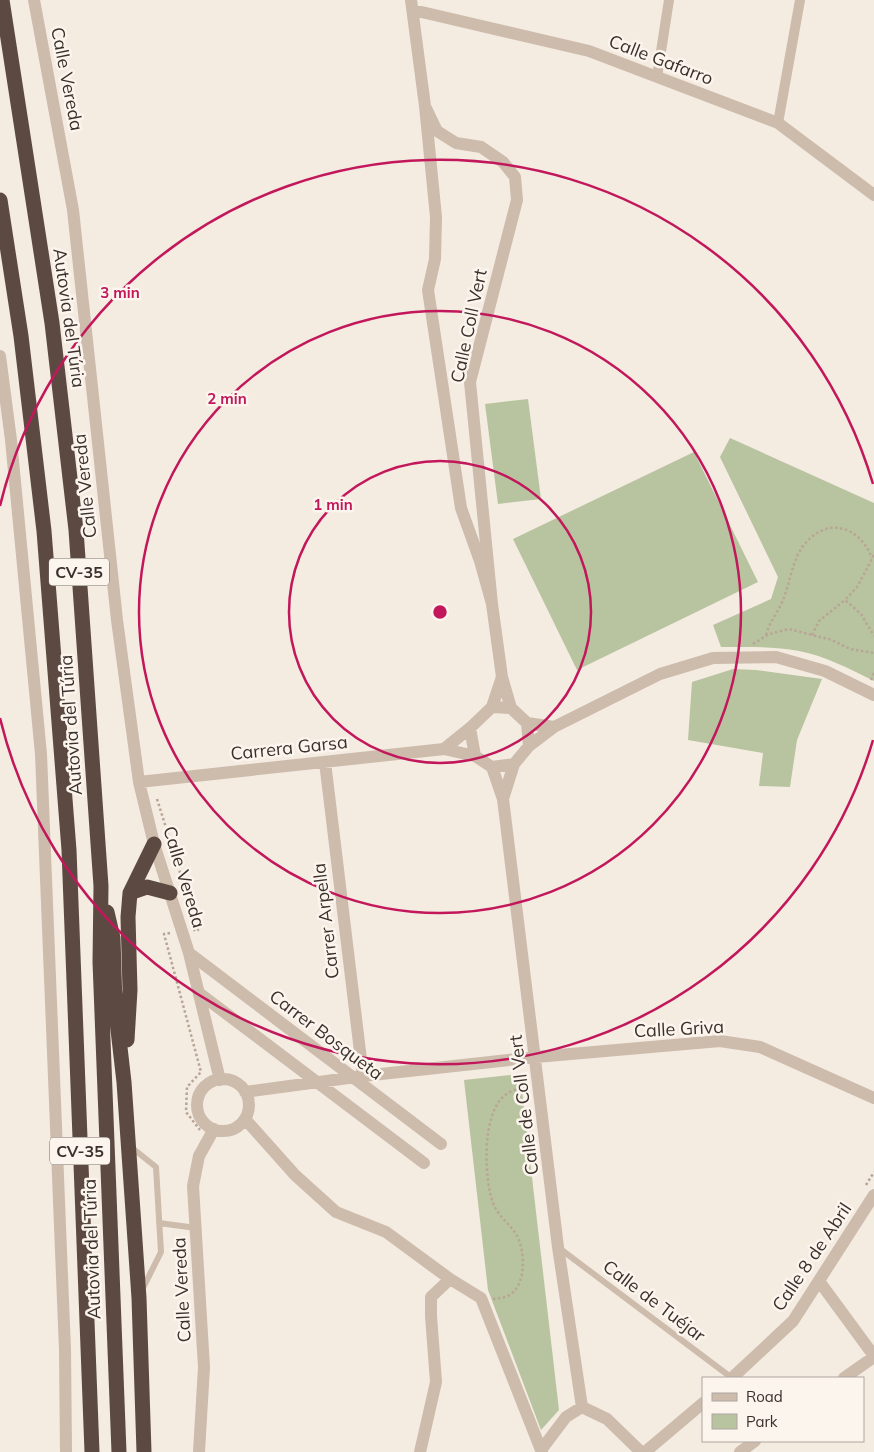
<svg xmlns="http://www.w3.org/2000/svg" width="874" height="1452" font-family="Mulish,sans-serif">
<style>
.green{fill:#b8c4a0}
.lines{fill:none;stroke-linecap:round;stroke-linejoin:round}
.path{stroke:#b9a596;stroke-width:2.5;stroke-dasharray:2.5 2.5;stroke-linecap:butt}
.service{stroke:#cdbbac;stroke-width:6}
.pedestrian{stroke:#cdbbac;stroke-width:10}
.minor{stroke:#cdbbac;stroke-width:12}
.motorway{stroke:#5c4a42;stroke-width:15}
.ring{fill:none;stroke:#c2185b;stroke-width:2.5}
.labels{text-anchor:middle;stroke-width:5;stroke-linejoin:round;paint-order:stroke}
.shield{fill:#fbf5ee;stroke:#756b66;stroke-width:1}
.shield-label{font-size:16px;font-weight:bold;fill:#3b302b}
.street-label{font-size:18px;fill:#3b302b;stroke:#fbf5ee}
.centre{fill:#c2185b;stroke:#fbf5ee;stroke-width:2.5}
.ring-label{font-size:15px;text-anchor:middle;font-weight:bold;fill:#c2185b;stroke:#fbf5ee;stroke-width:5;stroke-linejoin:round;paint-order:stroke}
</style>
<rect width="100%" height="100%" fill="#f4ebe1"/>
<path class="green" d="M 528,399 L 541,499 L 498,504 L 485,404 Z
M 730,438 L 874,503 L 874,681 C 850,669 825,656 799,651 C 773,646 747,647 721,647 L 713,625 L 771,599 L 778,577 L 720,457 Z
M 694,452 L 758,582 L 577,670 L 513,539 Z
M 733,669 L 756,670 L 822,679 L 797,740 L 790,787 L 759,786 L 763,753 L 688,740 L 692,682 Z
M 520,1074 L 559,1410 L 541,1430 L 488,1290 L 464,1080 Z"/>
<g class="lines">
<path class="path" d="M 874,555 L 857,587 L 845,600 L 861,614 L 874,636
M 766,635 C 769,623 778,612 783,600 C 790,583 792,561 803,546 C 826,516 859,525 872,558
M 812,635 L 819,621 L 845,600
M 753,644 L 769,634 L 789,629 L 832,640 L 850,649 L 874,653
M 871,680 L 874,672
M 157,799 L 198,930 L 193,930
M 170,933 L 164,934 L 201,1072 L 187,1087 L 186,1112 L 200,1130
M 866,1185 L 874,1172
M 493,1299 C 499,1298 506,1298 511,1294 C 527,1282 525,1249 516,1234 C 509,1223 498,1216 493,1203 C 484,1179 482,1116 503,1097 C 510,1090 518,1089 527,1088"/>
<path class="service" d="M 131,1147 L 156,1167 L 161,1252 L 142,1290
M 159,1223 L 196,1228
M 559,1248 L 732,1378"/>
<path class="pedestrian" d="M 657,77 L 669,0
M 778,123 L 800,0"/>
<path class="minor" d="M 34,0 L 73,210 L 117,620 L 139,782 L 154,844 L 189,953 L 220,1080
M 411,0 L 425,106
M 413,10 L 589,51 L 778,123 L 874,195
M 0,356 L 11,440 L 41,754 L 65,1350 L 66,1452
M 492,604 L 480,561 L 461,508 L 428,290 L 435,259 L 436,217 L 425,106 L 437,131 L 456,143 L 481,147 L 503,162 L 515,177 L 517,200 L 470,382 L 492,604 L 502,677
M 492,707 L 502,677 L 511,708
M 527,723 L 554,727 L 529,746
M 554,727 L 660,674 L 713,658 L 776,657 L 825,671 L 874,695
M 470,728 L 444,749 L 475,756 L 492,767 L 514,764 L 529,746 L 527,723 L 511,708 L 492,707 L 470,728 L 475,756
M 325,762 L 363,1076
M 492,767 L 503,799 L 514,764
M 139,782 L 444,749
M 503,799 L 558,1247 L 582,1407
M 189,953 L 441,1144
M 199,993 L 424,1163
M197 1105a26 26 0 1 1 52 0a26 26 0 1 1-52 0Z
M 245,1092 L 363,1076 L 536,1057 L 720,1041 L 760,1047 L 874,1098
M 245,1119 L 295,1175 L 336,1212 L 386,1232 L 450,1279 L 481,1298 L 541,1450
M 819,1281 L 874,1356
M 732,1378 L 793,1321 L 874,1195
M 844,1378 L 874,1357
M 199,1452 L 204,1367 L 193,1186 L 199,1156 L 214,1129
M 420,1452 L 436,1382 L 431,1316 L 431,1297 L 450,1279
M 542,1452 L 541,1450 L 566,1417 L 582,1407 L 607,1419 L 641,1452
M 645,1452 L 703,1403
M 740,1452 L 755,1441"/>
<path class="motorway" d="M 2,0 L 52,323 L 76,530 L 101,886 L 100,962 L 119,1452
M 0,200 L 21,336 L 44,531 L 69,850 L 92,1452
M 130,893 L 147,887 L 170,893
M 107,912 L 113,938 L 115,1004 L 124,1082 L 139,1298 L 144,1452
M 127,1040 L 130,990 L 128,917 L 130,893 L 154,844"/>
</g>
<g class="ring">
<circle cx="440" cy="612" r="151"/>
<circle cx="440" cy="612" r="301"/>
<path d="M873 740A452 452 0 0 1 0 718M0 506A452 452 0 0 1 873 484"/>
</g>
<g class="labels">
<g class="shield">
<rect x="49" y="558.5" width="60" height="27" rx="4"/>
<rect x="50" y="1137.5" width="60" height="27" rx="4"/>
</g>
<g class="shield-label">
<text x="79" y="578">CV-35</text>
<text x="80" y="1157">CV-35</text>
</g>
<g class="street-label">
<text transform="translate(661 60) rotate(21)" y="6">Calle Gafarro</text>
<text transform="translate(67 79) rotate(79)" y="6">Calle Vereda</text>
<text transform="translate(69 318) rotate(82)" y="6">Autovia del Túria</text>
<text transform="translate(469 326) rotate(-78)" y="6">Calle Coll Vert</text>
<text transform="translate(85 486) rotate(-96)" y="6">Calle Vereda</text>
<text transform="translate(71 725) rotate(-94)" y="6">Autovia del Túria</text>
<text transform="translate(289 748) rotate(-6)" y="6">Carrera Garsa</text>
<text transform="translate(184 877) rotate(73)" y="6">Calle Vereda</text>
<text transform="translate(326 921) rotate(-97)" y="6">Carrer Arpella</text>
<text transform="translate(679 1029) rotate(-3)" y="6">Calle Griva</text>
<text transform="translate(326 1035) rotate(37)" y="6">Carrer Bosqueta</text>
<text transform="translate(524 1105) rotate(-97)" y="6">Calle de Coll Vert</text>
<text transform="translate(92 1249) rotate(-92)" y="6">Autovia del Túria</text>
<text transform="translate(812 1257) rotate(-56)" y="6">Calle 8 de Abril</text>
<text transform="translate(182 1290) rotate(-93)" y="6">Calle Vereda</text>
<text transform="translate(654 1301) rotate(37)" y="6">Calle de Tuéjar</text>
</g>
</g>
<circle cx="440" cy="612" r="8" class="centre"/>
<g class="ring-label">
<text x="120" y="298">3 min</text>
<text x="227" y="404">2 min</text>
<text x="333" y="510">1 min</text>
</g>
<rect x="702" y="1377" width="162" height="65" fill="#fbf5ee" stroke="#aea6a0"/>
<rect x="712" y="1393" width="25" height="8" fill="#cdbbac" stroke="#aea6a0"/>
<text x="746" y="1402" font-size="15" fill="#3b302b">Road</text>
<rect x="712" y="1414" width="25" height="15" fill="#b8c4a0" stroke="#aea6a0"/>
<text x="746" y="1427" font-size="15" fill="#3b302b">Park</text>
</svg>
